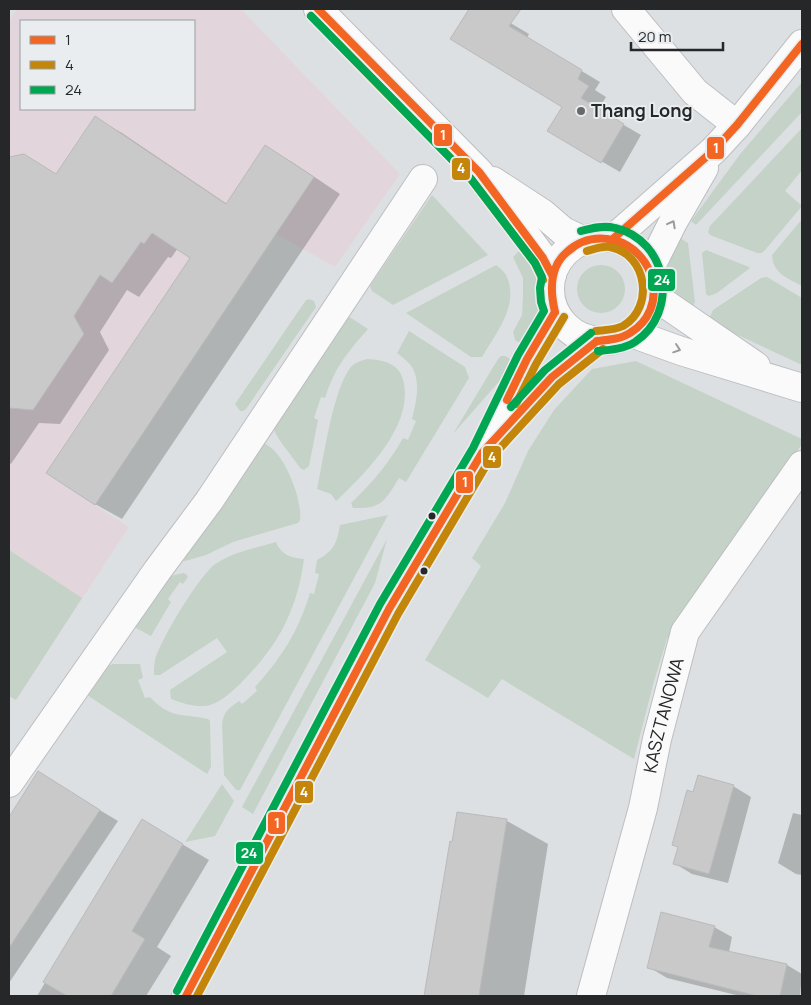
<svg xmlns="http://www.w3.org/2000/svg" width="811" height="1005" font-family="Manrope,sans-serif">
<style>
.education{fill:#e2d6dc;fill-rule:evenodd}
.green{fill:#c5d2c8}
.shadow{fill:#0003}
.building{fill:#c9c9ca;stroke:#b9baba}
.lines{fill:none;stroke-linecap:round;stroke-linejoin:round}
.minor-casing{stroke:#bdbec0;stroke-width:30}
.minor{stroke:#fafafb;stroke-width:28}
.bus-1-casing{stroke:#e9edf0;stroke-width:11}
.bus-2-casing{stroke:#e9edf0;stroke-width:11}
.bus-3-casing{stroke:#e9edf0;stroke-width:11}
.bus-1{stroke:#f26522;stroke-width:8}
.bus-2{stroke:#c3860a;stroke-width:8}
.bus-3{stroke:#00a651;stroke-width:8}
.oneway{stroke:#9b9b9c}
.poi-dot{fill:#666869;stroke:#e9edf0;stroke-width:2}
.bus-dot{fill:#262728;stroke:#e9edf0;stroke-width:2}
.labels{text-anchor:middle;stroke-width:4;stroke-linejoin:round;paint-order:stroke}
.poi-label{font-size:18px;font-weight:bold;fill:#262728;stroke:#e9edf0;text-anchor:start}
.street-label{font-size:18px;fill:#262728;stroke:#e9edf0}
.line-badge{stroke:#e9edf0;stroke-width:2}
.badge-label{font-size:14px;text-anchor:middle;font-weight:bold;fill:#fff}
</style>
<rect width="100%" height="100%" fill="#dde0e2"/>
<path class="education" d="M 17,9 L 241,9 L 400,174 L 335,267 L 276,234 L 95,505 L 129,527 L 16,700 L 9,696 L 9,21 ZM 21,21 L 194,21 L 194,109 L 21,109 Z"/>
<path class="green" d="M 802,82 L 802,112 L 696,225 L 691,221 L 741,153 Z
M 802,128 L 802,170 L 785,191 L 802,206 L 766,249 L 762,253 L 757,253 L 710,235 L 708,232 L 710,226 Z
M 432,195 L 488,255 L 393,305 L 372,291 L 370,286 Z
M 802,219 L 802,286 C 788,278 773,274 772,255 Z
M 680,238 L 688,243 L 695,302 L 690,312 C 684,307 670,297 666,290 C 656,272 671,253 680,238 Z
M 522,248 L 537,272 L 539,310 L 538,320 L 523,345 L 515,340 L 513,332 L 522,315 L 523,295 L 523,278 L 513,257 Z
M 706,250 L 749,267 L 750,268 L 717,293 L 709,296 L 706,294 L 702,253 Z
M577 289a24 24 0 1 1 48 0a24 24 0 1 1-48 0Z
M 496,265 C 500,268 505,272 507,277 C 519,306 496,333 482,357 L 471,357 L 406,313 Z
M 767,277 L 802,298 L 802,365 L 708,321 L 713,310 L 761,278 Z
M 309,299 L 314,301 L 316,307 L 246,409 L 243,411 L 240,411 L 235,404 L 306,300 Z
M 348,316 L 368,329 C 347,353 335,367 325,398 L 321,397 L 314,418 L 318,420 L 309,466 L 304,470 L 300,468 C 293,457 276,438 273,427 Z
M 409,331 L 465,367 L 469,378 L 406,482 L 399,478 C 385,501 382,509 353,508 L 351,503 C 372,483 389,463 403,438 L 408,440 L 416,421 L 412,419 C 416,403 421,382 412,367 C 409,362 402,357 397,353 Z
M 501,356 L 505,356 L 512,360 L 503,377 L 453,434 L 498,359 Z
M 367,359 C 385,360 401,364 404,384 C 412,427 365,474 336,501 L 331,494 L 317,489 C 324,458 332,393 350,368 C 354,363 360,361 367,359 Z
M 636,361 L 802,439 L 802,444 L 667,639 L 654,681 L 634,759 L 502,679 L 488,698 L 425,660 L 481,566 L 472,558 L 505,503 L 528,451 L 554,410 L 592,369 Z
M 262,443 C 283,447 303,500 300,520 L 298,523 L 233,542 L 206,555 L 185,561 L 181,560 Z
M 388,515 L 240,790 L 236,790 L 224,775 L 222,725 C 223,712 229,708 239,701 L 242,704 L 257,691 L 255,687 C 282,657 298,632 310,593 L 314,594 L 319,574 L 315,573 L 317,560 C 334,551 337,543 340,525 Z
M 387,539 L 375,583 L 253,814 L 242,807 Z
M 276,542 C 281,555 291,558 304,559 C 297,612 277,647 240,684 C 231,692 218,705 205,706 C 193,707 182,703 171,699 L 170,690 L 227,652 L 217,638 L 160,675 L 154,675 C 154,670 154,665 155,660 C 161,639 198,578 214,565 C 231,552 256,548 276,542 Z
M 9,550 L 82,598 L 16,700 L 9,696 Z
M 184,573 L 187,575 L 188,577 L 183,584 L 180,582 L 168,599 L 171,602 L 151,636 L 134,627 L 168,578 L 174,575 Z
M 113,664 L 140,664 L 143,678 L 138,680 L 145,698 L 150,697 C 171,720 184,713 208,719 L 210,721 L 211,767 L 207,774 L 87,695 L 107,666 Z
M 222,784 L 234,801 L 215,836 L 185,842 Z"/>
<path class="shadow" d="M 471,9 L 487,9 L 529,34 L 527,38 L 600,82 L 595,90 L 606,97 L 598,110 L 641,135 L 620,172 L 549,131 L 563,106 L 452,39 Z
M 95,118 L 122,133 L 227,204 L 266,147 L 292,162 L 340,194 L 122,519 L 95,504 L 192,258 L 178,248 L 171,258 L 168,257 L 139,297 L 127,290 L 100,332 L 109,350 L 60,424 L 39,423 L 11,464 L 9,462 L 9,158 L 23,155 L 57,175 Z
M 38,773 L 118,821 L 9,983 L 9,831 L 12,826 L 9,824 L 9,819 Z
M 733,786 L 751,797 L 728,883 L 692,874 L 674,863 L 694,794 Z
M 793,813 L 802,815 L 802,875 L 796,874 L 778,863 Z
M 143,821 L 209,860 L 157,947 L 171,956 L 146,996 L 37,996 Z
M 507,821 L 548,844 L 524,996 L 425,996 L 430,968 Z
M 714,927 L 732,937 L 729,952 L 787,965 L 802,974 L 800,996 L 740,996 L 667,978 L 649,967 Z"/>
<path class="building" d="M 469,9 L 521,9 L 509,26 L 582,70 L 578,79 L 589,86 L 581,98 L 624,124 L 601,163 L 547,131 L 562,107 L 450,39 Z
M 95,116 L 226,204 L 265,145 L 314,177 L 95,505 L 46,473 L 190,258 L 152,233 L 144,244 L 141,242 L 112,283 L 100,275 L 74,316 L 84,334 L 33,410 L 9,408 L 9,157 L 24,154 L 56,174 Z
M 38,771 L 100,810 L 9,948 L 9,817 Z
M 698,775 L 734,785 L 709,874 L 673,864 L 678,847 L 672,845 L 687,790 L 693,792 Z
M 457,812 L 507,819 L 479,996 L 424,996 L 450,841 L 452,842 Z
M 142,819 L 183,844 L 132,931 L 145,939 L 111,996 L 67,996 L 43,982 Z
M 661,912 L 715,926 L 709,947 L 787,964 L 780,996 L 757,996 L 647,968 Z"/>
<g class="lines">
<g class="minor-casing">
<g id="minor">
<path d="M 318,9 L 479,172 L 543,258 L 552,275"/>
<path d="M 626,9 L 695,92 L 737,125"/>
<path d="M 493,181 L 542,213 L 563,231 L 584,241"/>
<circle cx="602" cy="289" r="52"/>
<path d="M 614,238 L 714,150 L 737,125 L 802,44"/>
<path d="M 650,268 L 673,222 L 704,168"/>
<path d="M 654,296 L 756,366"/>
<path d="M 631,333 L 681,351 L 802,388"/>
<path d="M 501,432 L 552,377 L 597,341"/>
<path d="M 9,783 L 157,571 L 209,501 L 423,179"/>
<path d="M 186,996 L 389,609 L 482,453 L 527,359 L 555,312"/>
<path id="s1" d="M 591,996 L 643,808 L 657,739 L 685,632 L 802,465"/>
</g>
</g>
<use href="#minor" class="minor"/>
<g class="bus-1-casing">
<path id="bus-1" d="M 318,9 L 479,172 L 543,258 L 552,275
M 614,238 L 714,150 L 737,125 L 802,44
M 555,312 C 550,291 549,267 567,252 C 580,240 595,236 613,240 C 656,250 670,309 630,333 C 621,339 608,340 597,341
M 507,400 L 527,359 L 555,312
M 186,996 L 389,609 L 482,453 L 552,377 L 597,341"/>
</g>
<g class="bus-2-casing">
<path id="bus-2" d="M 311,16 L 471,179 L 535,263 L 543,280
M 587,251 C 594,249 602,246 610,247 C 647,254 655,307 623,326 C 615,330 605,330 596,331
M 516,404 L 536,364 L 564,317
M 197,996 L 398,614 L 490,459 L 559,384 L 603,349"/>
</g>
<g class="bus-3-casing">
<path id="bus-3" d="M 581,231 C 592,228 604,225 615,228 C 668,240 680,312 635,342 C 624,349 610,350 598,351
M 511,407 L 545,370 L 591,333
M 177,991 L 380,604 L 473,448 L 518,355 L 544,311 L 541,302 L 540,288 L 542,277 L 535,263 L 471,179 L 311,16"/>
</g>
<use href="#bus-1" class="bus-1"/>
<use href="#bus-2" class="bus-2"/>
<use href="#bus-3" class="bus-3"/>
</g>
<defs><path id="oneway-chevron" d="M-2-3.5L2.5 0L-2 3.5" fill="none" stroke-width="1.6" stroke-linecap="round" stroke-linejoin="round" transform="scale(1.25)"/></defs>
<g class="oneway">
<use href="#oneway-chevron" transform="translate(672 224) rotate(-62)"/>
<use href="#oneway-chevron" transform="translate(677 349) rotate(19)"/>
</g>
<circle class="poi-dot" cx="581" cy="111" r="5"/>
<g class="bus-dot">
<circle cx="432" cy="516" r="4.5"/>
<circle cx="424" cy="571" r="4.5"/>
</g>
<g class="labels">
<g class="poi-label">
<text x="591" y="117">Thang Long</text>
</g>
<g class="street-label">
<text dy="6" stroke="none"><textPath href="#s1" startOffset="290">KASZTANOWA</textPath></text>
</g>
</g>
<g class="line-badge">
<rect x="433" y="123" width="20" height="24" rx="5" fill="#f26522"/>
<rect x="706" y="136" width="19" height="24" rx="5" fill="#f26522"/>
<rect x="451" y="157" width="20" height="24" rx="5" fill="#c3860a"/>
<rect x="647" y="268" width="29" height="24" rx="5" fill="#00a651"/>
<rect x="482" y="445" width="20" height="24" rx="5" fill="#c3860a"/>
<rect x="455" y="470" width="19" height="24" rx="5" fill="#f26522"/>
<rect x="294" y="780" width="20" height="24" rx="5" fill="#c3860a"/>
<rect x="267" y="811" width="19" height="24" rx="5" fill="#f26522"/>
<rect x="235" y="841" width="29" height="24" rx="5" fill="#00a651"/>
</g>
<g class="badge-label">
<text x="443" y="140">1</text>
<text x="716" y="153">1</text>
<text x="461" y="173">4</text>
<text x="662" y="285">24</text>
<text x="492" y="462">4</text>
<text x="465" y="487">1</text>
<text x="304" y="797">4</text>
<text x="277" y="828">1</text>
<text x="249" y="858">24</text>
</g>
<rect width="811" height="1005" fill="none" stroke="#262728" stroke-width="20"/>
<rect x="20" y="20" width="175" height="90" fill="#e9edf0" stroke="#9b9ea0"/>
<rect x="30" y="36" width="25" height="8" fill="#f26522" stroke="#9b9ea0"/>
<text x="65" y="45" font-size="15" fill="#262728">1</text>
<rect x="30" y="61" width="25" height="8" fill="#c3860a" stroke="#9b9ea0"/>
<text x="65" y="70" font-size="15" fill="#262728">4</text>
<rect x="30" y="86" width="25" height="8" fill="#00a651" stroke="#9b9ea0"/>
<text x="65" y="95" font-size="15" fill="#262728">24</text>
<path d="M631 42v8h92v-8" fill="none" stroke="#262728" stroke-width="2.5"/>
<text x="638" y="42" font-size="15" fill="#262728" stroke="#e9edf0" stroke-width="4" paint-order="stroke">20 m</text>
</svg>
